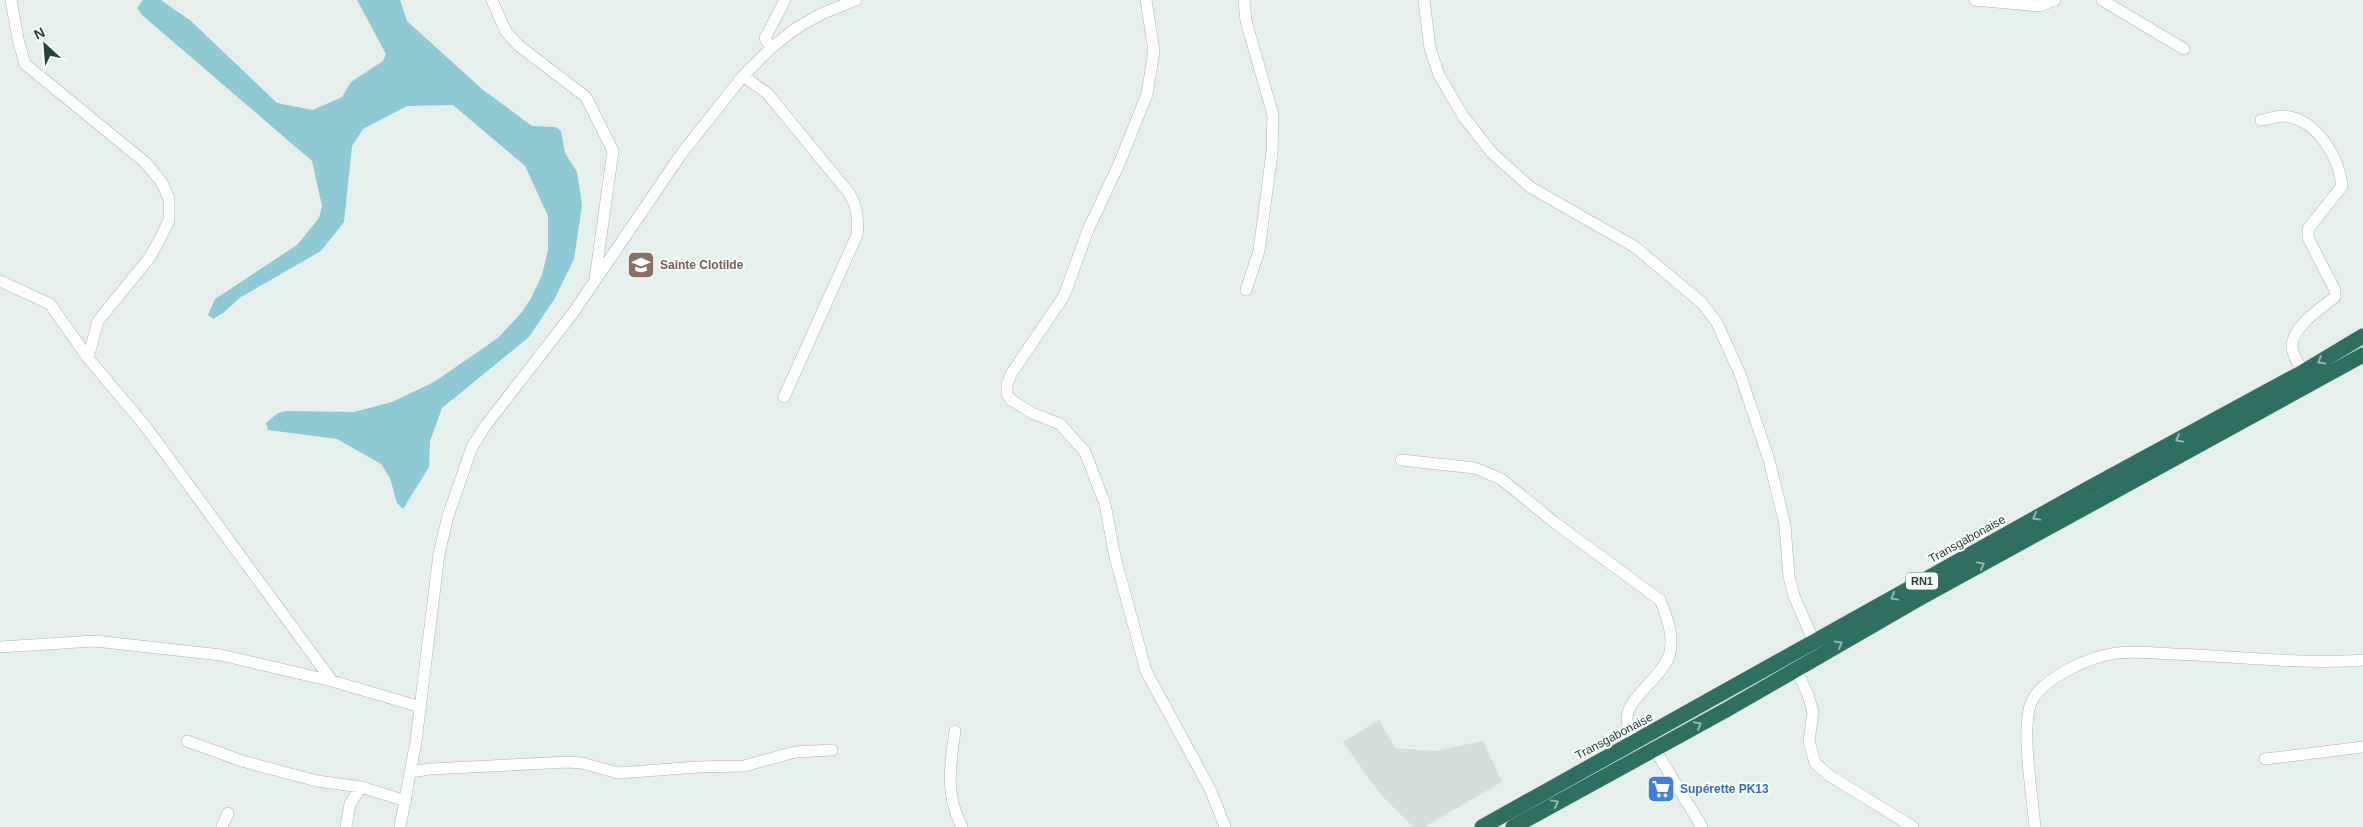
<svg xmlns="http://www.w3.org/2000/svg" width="2363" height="827" font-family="Helvetica,sans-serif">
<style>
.built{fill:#d4dfda}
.water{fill:#8ec9d4}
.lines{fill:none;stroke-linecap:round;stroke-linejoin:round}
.minor-casing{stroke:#a8b8b2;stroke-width:12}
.highway-casing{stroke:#c2cac8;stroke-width:16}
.minor{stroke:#fff;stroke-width:11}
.highway{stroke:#2f6f62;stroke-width:15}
.oneway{stroke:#93b5ae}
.labels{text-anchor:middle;stroke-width:4.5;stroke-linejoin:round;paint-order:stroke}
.shield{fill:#f7fbf9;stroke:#637a73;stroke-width:1}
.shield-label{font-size:11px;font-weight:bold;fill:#24423a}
.education-label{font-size:12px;font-weight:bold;fill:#785e54;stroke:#f7fbf9;text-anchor:start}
.street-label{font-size:12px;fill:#24423a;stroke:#f7fbf9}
.shop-label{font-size:12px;font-weight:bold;fill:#366cbe;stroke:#f7fbf9;text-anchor:start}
</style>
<rect width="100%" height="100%" fill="#e6efeb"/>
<path class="built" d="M 1379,720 L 1395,748 L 1435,751 L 1483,741 L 1502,782 L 1424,827 L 1413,827 L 1381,795 L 1343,742 Z"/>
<path class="water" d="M 143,0 L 161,0 L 191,21 L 277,103 L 313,110 L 342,97 L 351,82 L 383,61 L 386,54 L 357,0 L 400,0 L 407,21 L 482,89 L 532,126 L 556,127 L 561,131 L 565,153 L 577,172 L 582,205 L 574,259 L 555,298 L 529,337 L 442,408 L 430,441 L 429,467 L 403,509 L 397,503 L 390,478 L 381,464 L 337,439 L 268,430 L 266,423 L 278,413 L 286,411 L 354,412 L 392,402 L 434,382 L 498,338 L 522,312 L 531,298 L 542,275 L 548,250 L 548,216 L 525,166 L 453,105 L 407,106 L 363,129 L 352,146 L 344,222 L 321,251 L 241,297 L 223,313 L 213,319 L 208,315 L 215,299 L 297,245 L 319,218 L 322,206 L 312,161 L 142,15 L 137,8 Z"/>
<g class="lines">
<g class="minor-casing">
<path id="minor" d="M 11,0 L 18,39 L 25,64 L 146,163 L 162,183 L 169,199 L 169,220 L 161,237 L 150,257 L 98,321 L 88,358
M 492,0 L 506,32 L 518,45 L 586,97 L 613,151 L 595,279
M 1146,0 L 1154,51 L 1147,94 L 1119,164 L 1088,230 L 1064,296 L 1011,374 L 1007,385 L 1007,394 L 1011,400 L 1032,413 L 1060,424 L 1085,452 L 1105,504 L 1115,557 L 1146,671 L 1211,791 L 1225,827
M 1244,0 L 1246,21 L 1273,115 L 1272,152 L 1259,251 L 1246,290
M 1424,0 L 1430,48 L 1439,75 L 1463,116 L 1492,153 L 1530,187 L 1635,247 L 1702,303 L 1717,323 L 1740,374 L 1769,460 L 1785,525 L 1789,577 L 1794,596 L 1814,642
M 1975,0 L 2039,6 L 2055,0
M 2102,0 L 2184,49
M 771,48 L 765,38 L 785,0
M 743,76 L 767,93 L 849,193 C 857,206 859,220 857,235 L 784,397
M 2261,120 C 2268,119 2277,116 2284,116 C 2317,119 2339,157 2342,186 L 2308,229 L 2308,238 L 2335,290 L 2335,297 C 2321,308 2293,326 2292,346 C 2292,355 2299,364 2303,372
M 0,281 L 50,304 L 88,358 L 146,427 L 332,681
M 1401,460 L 1475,468 L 1501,479 L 1554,522 L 1660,600 C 1667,617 1675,637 1669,656 C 1662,677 1625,700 1627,720 C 1628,728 1632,735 1635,742
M 0,647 L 95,641 L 221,655 L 332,681 L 421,707
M 1796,669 L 1808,695 L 1813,712 L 1809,741 L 1815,763 L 1830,776 L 1913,827
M 955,731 C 950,765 945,795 962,827
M 187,741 L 242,761 L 317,781 L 361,787 L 406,801
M 1654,748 L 1702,827
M 2265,759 L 2363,747
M 411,772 L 430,769 L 568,762 L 582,763 L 618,773 L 698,767 L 744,766 L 795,752 L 832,750
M 222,827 L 228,813
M 346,827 L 350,804 L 361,787
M 400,827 L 416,741 L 439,554 L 448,516 L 472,447 L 486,425 L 573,313 L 682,153 L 743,76 L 771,48 L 795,29 L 821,14 L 856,0
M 2035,827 C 2033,799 2019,722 2033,699 C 2047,676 2091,656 2117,653 C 2136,651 2156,653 2174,654 C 2237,656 2300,665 2363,660"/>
</g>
<g class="highway-casing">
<path id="highway" d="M 1482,827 L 2091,487 L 2303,372 L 2363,336
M 1513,827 L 1726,710 L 1920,598 L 2363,355"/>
</g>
<use href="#minor" class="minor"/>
<use href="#highway" class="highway"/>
</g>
<defs><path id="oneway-chevron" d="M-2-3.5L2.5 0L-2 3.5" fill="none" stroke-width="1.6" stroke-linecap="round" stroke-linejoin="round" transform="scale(1.25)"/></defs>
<g class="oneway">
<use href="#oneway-chevron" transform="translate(2321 361) rotate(149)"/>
<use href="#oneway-chevron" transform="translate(2179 439) rotate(151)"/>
<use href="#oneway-chevron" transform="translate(2036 517) rotate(151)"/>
<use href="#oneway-chevron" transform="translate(1981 565) rotate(-29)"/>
<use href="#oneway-chevron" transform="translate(1894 597) rotate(151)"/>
<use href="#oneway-chevron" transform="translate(1839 644) rotate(-30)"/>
<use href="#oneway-chevron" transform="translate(1698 725) rotate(-28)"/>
<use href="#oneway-chevron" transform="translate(1555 803) rotate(-29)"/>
</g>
<defs>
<g id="school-square" transform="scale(1.4375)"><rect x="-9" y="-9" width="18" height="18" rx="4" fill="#8d6e63" stroke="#f7fbf9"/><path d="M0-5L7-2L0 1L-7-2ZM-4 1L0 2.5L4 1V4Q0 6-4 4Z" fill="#fff"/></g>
<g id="supermarket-square" transform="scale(1.4375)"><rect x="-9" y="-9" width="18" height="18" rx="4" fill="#3f7fe0" stroke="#f7fbf9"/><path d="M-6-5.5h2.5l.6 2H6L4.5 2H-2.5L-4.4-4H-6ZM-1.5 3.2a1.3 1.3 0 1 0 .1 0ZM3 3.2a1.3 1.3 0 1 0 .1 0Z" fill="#fff"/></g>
</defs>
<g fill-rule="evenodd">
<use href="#school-square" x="641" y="265"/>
<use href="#supermarket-square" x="1661" y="789"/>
</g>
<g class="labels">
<rect class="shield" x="1906" y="572.5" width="32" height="17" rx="4"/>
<g class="shield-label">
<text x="1922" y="585">RN1</text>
</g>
<g class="education-label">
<text x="660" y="269">Sainte Clotilde</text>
</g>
<g class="street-label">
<text transform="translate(1967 539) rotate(-29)" y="4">Transgabonaise</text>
<text transform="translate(1614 736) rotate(-28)" y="4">Transgabonaise</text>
</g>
<g class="shop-label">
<text x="1680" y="793">Supérette PK13</text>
</g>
</g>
<g transform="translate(45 45) rotate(334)" stroke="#f7fbf9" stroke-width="4" paint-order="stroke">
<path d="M0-4L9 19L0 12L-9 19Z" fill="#24423a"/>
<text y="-8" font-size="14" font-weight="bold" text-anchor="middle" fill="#24423a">N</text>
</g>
</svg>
